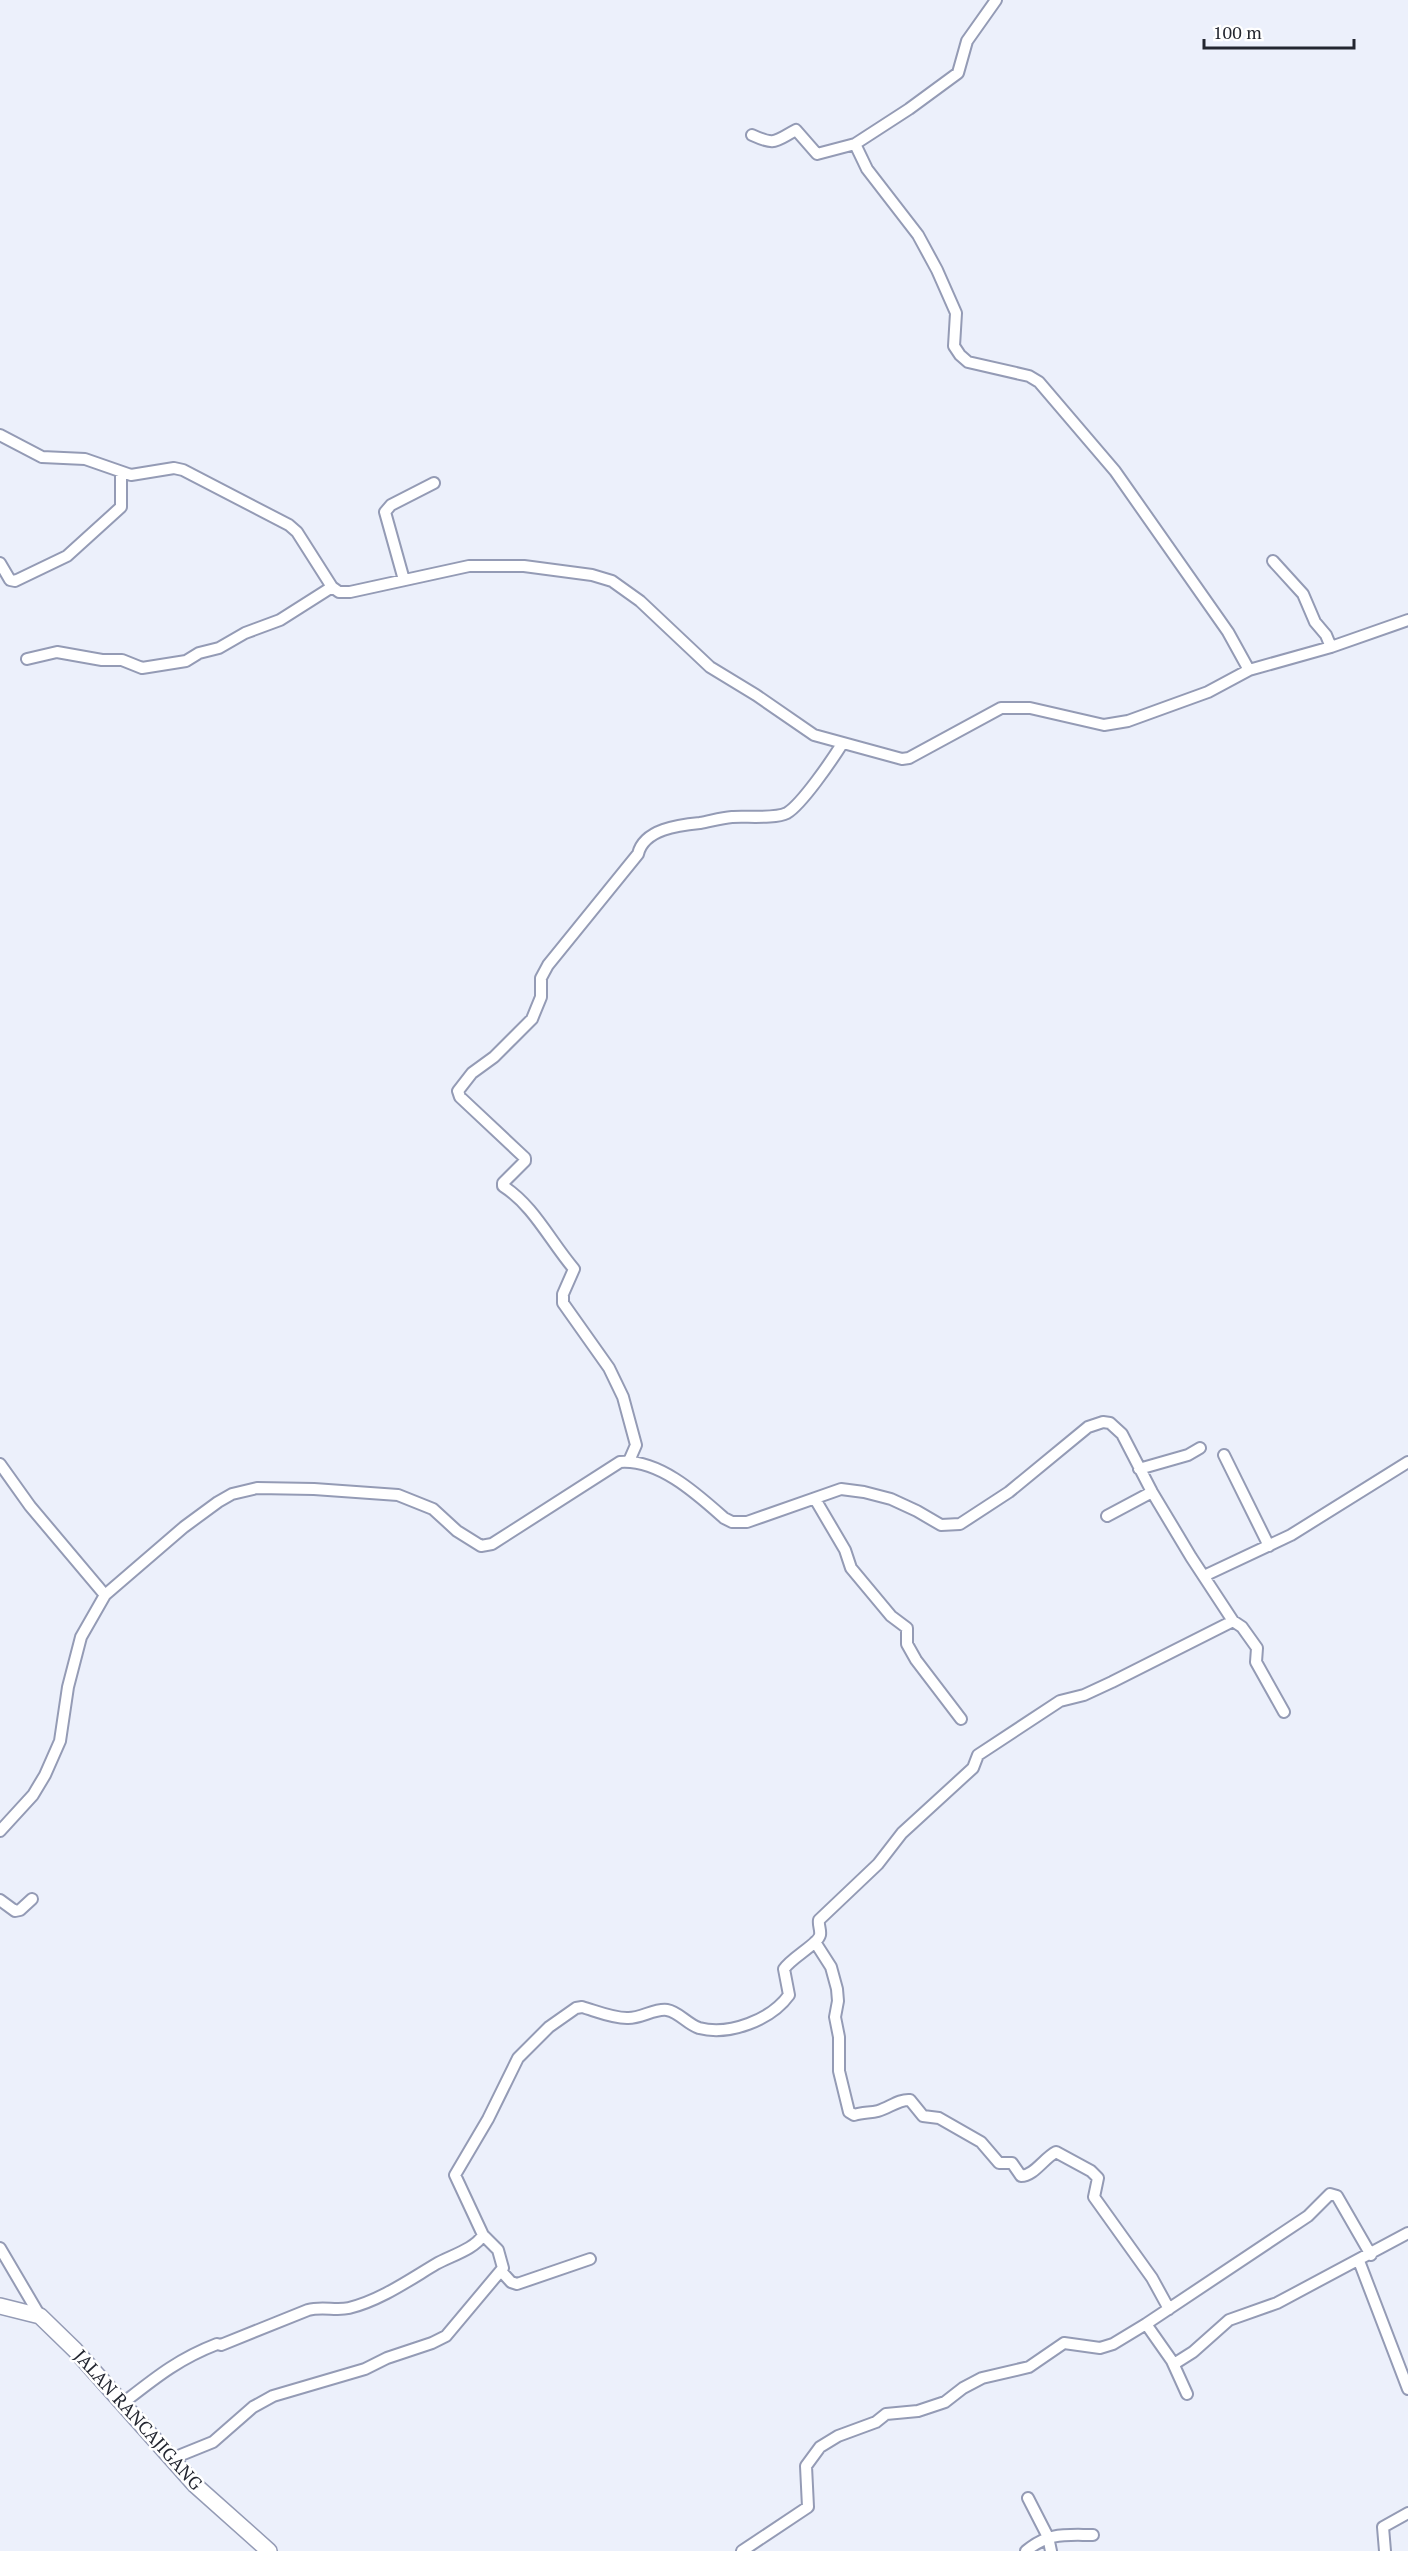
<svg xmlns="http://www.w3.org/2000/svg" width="1408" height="2551" font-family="'PT Serif',serif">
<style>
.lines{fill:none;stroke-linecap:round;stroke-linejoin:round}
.minor-casing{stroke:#949bb5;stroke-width:14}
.secondary-casing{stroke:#949bb5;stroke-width:18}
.minor{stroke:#fff;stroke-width:10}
.secondary{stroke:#fff;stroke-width:15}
.labels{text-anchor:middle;stroke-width:5;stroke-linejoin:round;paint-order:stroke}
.street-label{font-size:18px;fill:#232630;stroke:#fff}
</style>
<rect width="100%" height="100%" fill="#ecf0fb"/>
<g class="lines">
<g class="minor-casing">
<path id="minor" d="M 996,0 L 967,41 L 958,73 L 909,109 L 855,144 L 867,169 L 918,235 L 937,270 L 956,313 L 954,346 L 960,355 L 968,362 L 1029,376 L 1039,382 L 1115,471 L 1228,632 L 1249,670
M 752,135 C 776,146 775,141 796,130 L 817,154 L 855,144
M 0,435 L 42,457 L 85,459 L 131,475 L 174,468 L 183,470 L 289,525 L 297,532 L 332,587 L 339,592 L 350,592 L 469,566 L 524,566 L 592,575 L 612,581 L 640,601 L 710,667 L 756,695 L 814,735 L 902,759 L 909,758 L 1001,708 L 1030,708 L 1104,725 L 1128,721 L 1208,692 L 1249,670 L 1331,647 L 1408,620
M 1273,561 L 1303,594 L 1315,622 L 1326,635 L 1331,647
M 0,563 L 10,580 L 15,581 L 67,556 L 121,507 L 121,472
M 404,580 L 385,512 L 391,505 L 434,483
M 27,659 L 57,652 L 102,660 L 122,660 L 142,668 L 186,661 L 199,653 L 219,648 L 245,633 L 280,620 L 332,587
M 1224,1455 L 1269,1546
M 629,1461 L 636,1445 L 623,1397 L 609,1368 L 563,1303 L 563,1294 L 574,1269 C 550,1241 534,1206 503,1186 L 503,1183 L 525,1161 L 525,1158 L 460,1097 L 458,1091 L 472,1073 L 494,1057 L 532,1019 L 541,997 L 541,978 L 548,965 L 638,854 C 644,829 679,825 700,823 C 711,821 721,818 732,817 C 746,816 775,819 787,813 C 802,804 832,760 842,744
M 0,1464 L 30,1506 L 105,1595
M 1139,1469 L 1188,1455 L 1200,1448
M 815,1499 L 845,1550 L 851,1568 L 891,1616 L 907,1628 L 907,1644 L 916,1660 L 961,1719
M 1107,1516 L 1152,1492
M 1204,1576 L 1291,1535 L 1408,1462
M 1233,1621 L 1242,1627 L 1257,1648 L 1256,1662 L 1284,1712
M 0,1831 L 33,1795 L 45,1775 L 60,1741 L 68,1687 L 81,1637 L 105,1595 L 184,1527 L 218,1502 L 232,1494 L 257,1488 L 314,1489 L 398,1495 L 433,1509 L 457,1531 L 481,1546 L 492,1544 L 620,1462 C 659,1459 697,1494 724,1518 L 732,1522 L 747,1522 L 841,1489 L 864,1492 L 891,1499 L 917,1511 L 941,1525 L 960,1524 L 1009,1492 L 1088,1427 L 1103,1422 L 1110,1423 L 1122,1434 L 1152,1492 L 1191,1557 L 1233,1621 L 1112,1682 L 1084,1695 L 1060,1701 L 978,1755 L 973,1768 L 902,1833 L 878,1864 L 819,1920 C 818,1925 821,1930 820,1935 C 818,1944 791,1958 784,1969 L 789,1995 C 771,2020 729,2036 699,2028 C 687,2024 679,2012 667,2010 C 655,2008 640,2019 627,2018 C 612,2018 596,2011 582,2007 L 576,2008 L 549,2027 L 518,2058 L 488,2119 L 455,2175 L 483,2235 C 475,2249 450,2256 436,2264 C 409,2280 381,2300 349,2308 C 336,2311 322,2306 308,2310 L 221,2345 L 217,2344 C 178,2359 155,2378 123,2403
M 0,1900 L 15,1911 L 20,1910 L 32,1899
M 815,1942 L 831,1967 L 837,1989 L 838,2001 L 835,2017 L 839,2037 L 839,2071 L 849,2112 L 854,2115 C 862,2112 870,2113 878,2111 C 889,2108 899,2099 910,2100 L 923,2116 L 939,2118 L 981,2142 L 999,2163 L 1012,2163 L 1021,2176 C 1034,2176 1044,2158 1056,2152 L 1091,2171 L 1098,2178 L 1094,2197 L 1152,2278 L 1169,2309
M 0,2248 L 40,2316
M 1359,2261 L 1408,2389
M 501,2271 L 511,2282 L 517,2284 L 590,2259
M 1146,2324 L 1172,2361 L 1187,2394
M 1174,2364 L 1193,2352 L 1229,2320 L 1277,2303 L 1408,2233
M 171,2459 L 213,2442 L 253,2407 L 273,2396 L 365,2369 L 387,2358 L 432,2343 L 446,2336 L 503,2268 L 498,2250 L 483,2235
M 1028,2498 L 1048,2537 L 1051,2551
M 742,2551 L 808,2507 L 806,2466 L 820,2447 L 838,2436 L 876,2422 L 886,2414 L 918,2411 L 945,2402 L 963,2388 L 982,2378 L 1029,2367 L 1064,2343 L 1100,2348 L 1113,2344 L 1146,2324 L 1308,2216 L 1330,2194 L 1337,2196 L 1371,2255
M 1026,2551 C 1049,2532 1065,2535 1093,2535
M 1385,2551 L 1383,2527 L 1408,2513"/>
</g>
<g class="secondary-casing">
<path id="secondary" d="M 0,2306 L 40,2316 L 75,2350 L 195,2485 L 269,2551"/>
</g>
<use href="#minor" class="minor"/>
<use href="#secondary" class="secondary"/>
</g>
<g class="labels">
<g class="street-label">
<text transform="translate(138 2420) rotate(48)" y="6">JALAN RANCAJIGANG</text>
</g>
</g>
<path d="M1204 39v9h150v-9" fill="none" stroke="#232630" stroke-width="3"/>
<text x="1213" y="39" font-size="18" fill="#232630" stroke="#ffffff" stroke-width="4.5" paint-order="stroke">100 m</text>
</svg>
